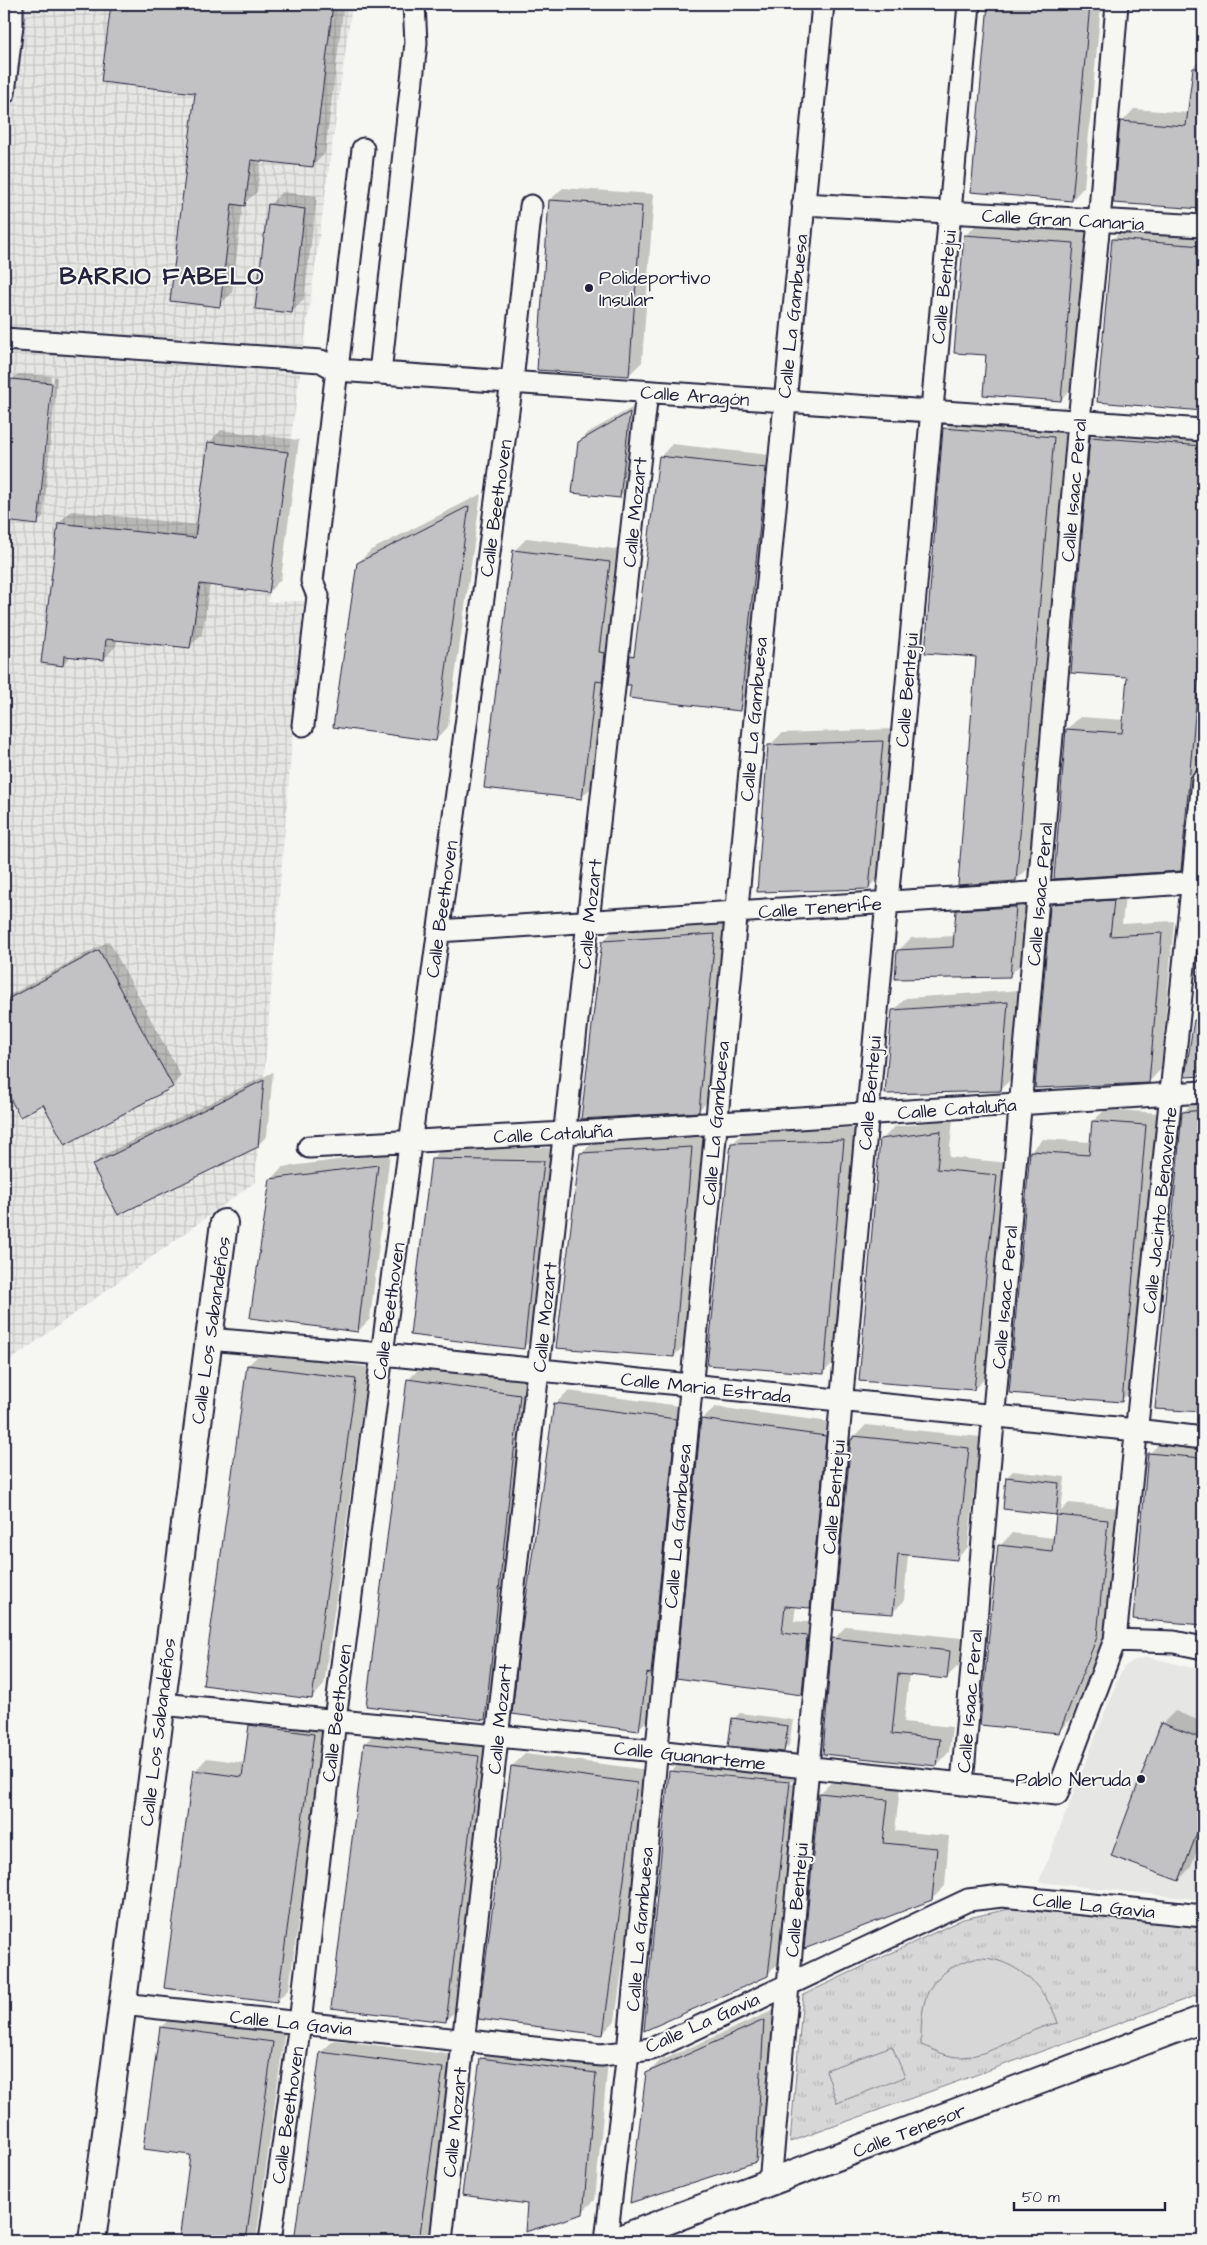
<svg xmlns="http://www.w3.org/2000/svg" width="1207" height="2245" font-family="'Architects Daughter',sans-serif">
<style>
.built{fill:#e6e6e4}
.industrial{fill:url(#industrial-grid)}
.grass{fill:url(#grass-tufts);stroke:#7c7c89}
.pitch{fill:#d7d7d7;stroke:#7c7c89}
.shadow{fill:#0003;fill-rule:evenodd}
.building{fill:#c2c2c4;stroke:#22223b}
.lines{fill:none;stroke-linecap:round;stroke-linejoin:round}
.minor-casing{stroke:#22223b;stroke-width:25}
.tertiary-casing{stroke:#22223b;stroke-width:30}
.minor{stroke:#f6f6f2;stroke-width:21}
.tertiary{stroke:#f6f6f2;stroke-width:26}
.poi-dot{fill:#22223b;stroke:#f6f6f2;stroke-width:2}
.labels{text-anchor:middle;stroke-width:4;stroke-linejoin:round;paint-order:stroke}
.street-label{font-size:19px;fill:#22223b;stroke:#f6f6f2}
.poi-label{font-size:19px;fill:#22223b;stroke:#f6f6f2;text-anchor:start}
.district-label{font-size:24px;font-weight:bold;letter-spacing:1px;fill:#22223b;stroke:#f6f6f2}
</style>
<defs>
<pattern id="industrial-grid" width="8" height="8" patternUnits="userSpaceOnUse" patternTransform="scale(1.25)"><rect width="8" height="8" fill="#e6e6e4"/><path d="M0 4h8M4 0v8" fill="none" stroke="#c5c5c4"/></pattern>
<pattern id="grass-tufts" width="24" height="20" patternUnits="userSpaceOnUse" patternTransform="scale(1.25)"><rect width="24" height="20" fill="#d7d7d7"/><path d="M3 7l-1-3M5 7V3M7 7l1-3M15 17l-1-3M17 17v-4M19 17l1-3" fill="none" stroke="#b8b8b9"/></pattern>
</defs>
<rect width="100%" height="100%" fill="#f6f6f2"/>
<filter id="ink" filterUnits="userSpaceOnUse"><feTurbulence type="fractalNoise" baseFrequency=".02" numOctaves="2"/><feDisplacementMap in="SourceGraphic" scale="10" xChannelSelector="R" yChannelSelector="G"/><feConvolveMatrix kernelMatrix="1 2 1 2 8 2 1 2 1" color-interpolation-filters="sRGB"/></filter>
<g filter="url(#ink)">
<path class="built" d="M 1147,1657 L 1203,1670 L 1203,1900 L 1039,1882 L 1119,1676 L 1124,1667 L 1133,1661 Z"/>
<path class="industrial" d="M 4,4 L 352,4 L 268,602 L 304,601 L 255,1182 L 4,1365 Z"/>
<path class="grass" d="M 1014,1908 L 1203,1927 L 1203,1993 L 790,2142 L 803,1995 L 963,1919 Z"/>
<path class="pitch" d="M 974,1958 C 1013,1955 1047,1988 1058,2023 C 1024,2029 996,2055 962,2057 C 948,2058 933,2049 921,2045 C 921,1997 925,1975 974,1958 Z
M 892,2046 L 905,2077 L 837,2103 L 826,2070 Z"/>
<path class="shadow" d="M 113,4 L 344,4 L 325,153 L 313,166 L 261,160 L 257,192 L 243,204 L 232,293 L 219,305 L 196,92 L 103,81 Z
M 989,4 L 1101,4 L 1084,187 L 1072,200 L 972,191 Z
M 1203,57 L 1203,208 L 1114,202 L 1122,122 L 1134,109 L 1188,113 L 1194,66 Z
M 563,188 L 654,194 L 642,362 L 629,375 L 550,200 Z
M 282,192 L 317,196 L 304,299 L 292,312 L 269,205 Z
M 978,223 L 1086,231 L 1073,387 L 1061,400 L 987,354 L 965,236 Z
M 1125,227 L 1203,233 L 1203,306 L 1167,304 L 1166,319 L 1203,323 L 1203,409 L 1099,401 L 1113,239 Z
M 18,374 L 51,376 L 37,518 L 39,518 L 54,377 L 57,377 L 43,517 L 37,523 L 4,519 L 4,449 L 12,380 Z
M 639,404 L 629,487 L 619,497 L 579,442 L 589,432 Z
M 957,416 L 1066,424 L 1029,868 L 1016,880 L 978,656 L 945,429 Z
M 1104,425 L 1203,433 L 1203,766 L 1193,857 L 1181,870 L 1067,729 L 1080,717 L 1125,720 L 1128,676 L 1092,437 Z
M 221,430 L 299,440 L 281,579 L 269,592 L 210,584 L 202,634 L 190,646 L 117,639 L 116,646 L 104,659 L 72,655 L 63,664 L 59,523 L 71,511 L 198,525 L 209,443 Z
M 672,444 L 778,456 L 752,697 L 739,710 L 631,656 L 636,651 L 660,457 Z
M 481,494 L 448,727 L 436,740 L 358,563 L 371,550 Z
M 527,538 L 622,550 L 594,785 L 581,798 L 514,551 Z
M 895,729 L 881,875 L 868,888 L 769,746 L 782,733 Z
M 1126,888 L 1122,924 L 1174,921 L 1161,1069 L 1149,1082 L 1053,905 L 1066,892 Z
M 1028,895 L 1022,963 L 1010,975 L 898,951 L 911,938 L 956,936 L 958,911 L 970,898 Z
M 1203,917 L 1203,1074 L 1187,1075 L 1199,1002 L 1196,1002 Z
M 727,922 L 711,1098 L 698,1111 L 603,941 L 616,928 Z
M 109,941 L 181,1076 L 172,1086 L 44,1102 L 20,1115 L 4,1084 L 4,998 Z
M 1020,990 L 1013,1077 L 1000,1090 L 893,1011 L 906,998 Z
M 273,1072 L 267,1136 L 257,1146 L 93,1165 L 103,1155 Z
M 1203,1099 L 1203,1411 L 1157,1407 L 1183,1112 L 1196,1100 Z
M 1106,1109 L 1158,1113 L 1134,1388 L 1121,1401 L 1031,1151 L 1043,1139 L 1091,1142 L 1093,1121 Z
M 953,1119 L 949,1157 L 1009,1163 L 987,1377 L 974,1389 L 882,1140 L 894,1127 Z
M 856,1128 L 836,1360 L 823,1373 L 732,1144 L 745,1131 Z
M 704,1135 L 686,1344 L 674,1356 L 581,1154 L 594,1141 Z
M 444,1147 L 556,1148 L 536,1335 L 523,1348 L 432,1159 Z
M 390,1153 L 370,1319 L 358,1331 L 271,1180 L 283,1167 Z
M 261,1353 L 368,1367 L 324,1685 L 312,1698 L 248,1365 Z
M 421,1367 L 532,1382 L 498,1706 L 485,1719 L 409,1379 Z
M 568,1391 L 688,1407 L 651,1717 L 638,1729 L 555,1404 Z
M 715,1407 L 838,1423 L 822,1594 L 810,1606 L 796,1605 L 794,1621 L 819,1623 L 814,1681 L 802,1694 L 702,1419 Z
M 866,1425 L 980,1437 L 968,1547 L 956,1559 L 908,1554 L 904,1601 L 892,1613 L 852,1439 Z
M 1162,1441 L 1203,1444 L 1203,1623 L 1134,1618 L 1149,1454 Z
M 1013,1471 L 1065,1477 L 1061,1511 L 1069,1503 L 1120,1508 L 1109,1623 L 1071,1719 L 1058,1732 L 1000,1546 L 1012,1533 L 1054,1538 L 1057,1514 L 1004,1508 L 1007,1477 Z
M 846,1626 L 962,1638 L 959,1665 L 946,1678 L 909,1674 L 904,1722 L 952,1727 L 949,1752 L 937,1765 L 824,1753 L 834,1639 Z
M 1175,1711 L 1203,1722 L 1203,1835 L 1191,1867 L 1179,1880 L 1162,1724 Z
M 263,1713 L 326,1721 L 289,1989 L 276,2002 L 195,1771 L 207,1758 L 245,1763 L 250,1726 Z
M 740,1713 L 793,1720 L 789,1745 L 783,1751 L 733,1719 Z
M 378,1731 L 491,1744 L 459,2008 L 446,2020 L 365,1743 Z
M 525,1754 L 649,1770 L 615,2021 L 602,2034 L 512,1766 Z
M 683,1759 L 802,1770 L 780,1962 L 767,1975 L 670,1772 ZM 680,1771 L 796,1782 L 796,1784 L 680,1773 Z
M 833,1781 L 900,1787 L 895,1831 L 949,1836 L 945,1886 L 932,1899 L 820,1793 Z
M 776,2009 L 768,2148 L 756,2161 L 647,2074 L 660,2061 Z
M 174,2015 L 285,2029 L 256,2241 L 180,2241 L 192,2154 L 161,2027 Z
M 334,2040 L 454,2055 L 429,2241 L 295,2241 L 321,2052 Z
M 494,2046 L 608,2061 L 595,2200 L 582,2212 L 528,2202 L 482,2059 Z"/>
<path class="building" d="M 111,4 L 333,4 L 313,167 L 251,160 L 245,206 L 232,204 L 220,307 L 170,301 L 195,93 L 101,82 Z
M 988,4 L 1090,4 L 1072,201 L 971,192 Z
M 1193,68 L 1203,68 L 1203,209 L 1113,203 L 1120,121 L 1186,126 Z
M 549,200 L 642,206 L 629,376 L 537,370 Z
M 268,204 L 305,209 L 292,313 L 255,309 Z
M 964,235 L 1074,243 L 1061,401 L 983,395 L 986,355 L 954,353 Z
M 1112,239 L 1203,246 L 1203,411 L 1097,402 Z
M 11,379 L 52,383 L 38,525 L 4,521 L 4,441 Z
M 630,412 L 620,498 L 572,493 L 578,442 Z
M 943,428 L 1054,437 L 1016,881 L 958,885 L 976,657 L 925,653 Z
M 1090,437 L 1203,446 L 1203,626 L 1181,871 L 1054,879 L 1066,729 L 1122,733 L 1127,677 L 1071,673 Z
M 208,442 L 288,452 L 269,593 L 200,584 L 190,648 L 106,639 L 104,660 L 64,656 L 63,666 L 41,663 L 58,523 L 195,538 Z
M 659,456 L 766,468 L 740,711 L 629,698 L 631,685 L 627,685 L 630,655 L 634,656 Z
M 469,506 L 436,741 L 333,727 L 357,563 Z
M 513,550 L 610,562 L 599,652 L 605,653 L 602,682 L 596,681 L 582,799 L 484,788 Z
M 883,741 L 869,889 L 757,892 L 768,745 Z
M 1114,900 L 1110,936 L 1162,933 L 1149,1083 L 1035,1088 L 1050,907 L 1052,904 Z
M 1014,907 L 1016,907 L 1010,977 L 895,979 L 897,950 L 953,947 L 956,910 Z
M 715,934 L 699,1112 L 581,1119 L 602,941 Z
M 99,950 L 173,1087 L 65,1145 L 43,1104 L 20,1117 L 4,1087 L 4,1001 Z
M 1008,1002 L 1001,1091 L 885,1094 L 892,1010 Z
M 1194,1020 L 1203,1021 L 1203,1076 L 1185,1077 Z
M 264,1080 L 258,1147 L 118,1215 L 92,1165 Z
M 1203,1110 L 1203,1412 L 1155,1409 L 1182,1112 Z
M 1092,1121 L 1146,1125 L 1122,1402 L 1009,1393 L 1030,1151 L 1089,1155 Z
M 941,1131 L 937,1169 L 997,1175 L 974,1390 L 859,1381 L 880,1139 Z
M 844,1140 L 824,1374 L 707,1365 L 731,1143 Z
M 692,1147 L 674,1357 L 556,1348 L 580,1153 Z
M 431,1159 L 544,1161 L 524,1349 L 410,1335 Z
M 378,1165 L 358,1332 L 250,1318 L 270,1179 Z
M 247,1365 L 356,1379 L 312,1699 L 203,1685 Z
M 407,1379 L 520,1395 L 485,1720 L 366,1706 Z
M 554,1403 L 676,1419 L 651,1674 L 647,1673 L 639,1731 L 512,1714 L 520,1641 Z
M 701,1419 L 826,1436 L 810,1608 L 785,1606 L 782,1633 L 807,1636 L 802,1695 L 676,1678 Z
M 853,1436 L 969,1448 L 957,1560 L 898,1554 L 893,1614 L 835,1610 L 851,1439 L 853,1439 Z
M 1148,1453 L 1203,1458 L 1203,1625 L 1133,1619 Z
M 1006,1477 L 1059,1483 L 1056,1515 L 1003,1509 Z
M 1056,1515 L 1108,1520 L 1097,1637 L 1059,1733 L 980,1725 L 998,1545 L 1052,1551 Z
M 832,1638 L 950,1651 L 947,1679 L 898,1674 L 892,1734 L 940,1739 L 937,1766 L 823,1754 Z
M 732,1718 L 788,1726 L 784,1752 L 728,1746 Z
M 1161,1723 L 1203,1739 L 1203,1817 L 1179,1881 L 1111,1856 Z
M 249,1725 L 314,1734 L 277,2003 L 164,1988 L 193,1770 L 242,1777 Z
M 364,1743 L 479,1756 L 446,2022 L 331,2008 Z
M 511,1766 L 637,1783 L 603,2035 L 478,2019 Z
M 669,1771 L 790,1782 L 768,1976 L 644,2031 Z
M 819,1793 L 888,1800 L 883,1843 L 937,1848 L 932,1900 L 804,1949 Z
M 764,2020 L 756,2162 L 630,2203 L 646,2073 Z
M 160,2027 L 273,2042 L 246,2241 L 179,2241 L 190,2155 L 143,2149 Z
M 320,2052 L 443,2068 L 419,2241 L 294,2241 Z
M 480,2058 L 596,2073 L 583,2214 L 525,2232 L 527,2204 L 462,2195 Z"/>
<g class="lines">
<g class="minor-casing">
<path id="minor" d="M 4,93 L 12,25 L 12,4
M 803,204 L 1203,226
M 4,339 L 321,361 L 337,370 L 1203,430
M 380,373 L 416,43 L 414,4
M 303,725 L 318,596 L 312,581 L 363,149
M 438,931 L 1203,882
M 309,1147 L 564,1133 L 1203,1092
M 208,1339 L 382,1354 L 1136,1430 L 1203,1438
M 1115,1640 L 1174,1642 L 1203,1648
M 161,1704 L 656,1751 L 1057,1794 L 1115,1640 L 1203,780
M 962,1784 L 1079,421 L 1099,222 L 1117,4
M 122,2004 L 601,2055 L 652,2049 L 968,1900 L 1002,1896 L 1203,1916
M 770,2183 L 969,4
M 270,2241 L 300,2023 L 335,1720 L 382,1354 L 512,381 L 531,206
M 441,2241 L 647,392
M 606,2241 L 628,2052 L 823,4"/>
</g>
<g class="tertiary-casing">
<path id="tertiary" d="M 92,2241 L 224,1223
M 614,2241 L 1203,2019"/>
</g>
<use href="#minor" class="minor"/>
<use href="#tertiary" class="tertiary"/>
</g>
</g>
<g class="poi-dot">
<circle cx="589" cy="288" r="5"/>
<circle cx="1141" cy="1779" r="5"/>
</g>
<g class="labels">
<g class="street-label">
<text transform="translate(1063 219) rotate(3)" y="7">Calle Gran Canaria</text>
<text transform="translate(943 287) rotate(-84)" y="7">Calle Bentejui</text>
<text transform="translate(792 316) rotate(-84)" y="7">Calle La Gambuesa</text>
<text transform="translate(695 395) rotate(4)" y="7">Calle Aragón</text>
<text transform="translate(1073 490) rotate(-85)" y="7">Calle Isaac Peral</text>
<text transform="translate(495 508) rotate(-82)" y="7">Calle Beethoven</text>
<text transform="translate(634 512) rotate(-84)" y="7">Calle Mozart</text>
<text transform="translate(906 690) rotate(-85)" y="7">Calle Bentejui</text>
<text transform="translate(753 719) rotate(-85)" y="7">Calle La Gambuesa</text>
<text transform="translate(1039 894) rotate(-85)" y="7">Calle Isaac Peral</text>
<text transform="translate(820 907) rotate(-4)" y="7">Calle Tenerife</text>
<text transform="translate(441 909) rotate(-82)" y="7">Calle Beethoven</text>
<text transform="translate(589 914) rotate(-84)" y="7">Calle Mozart</text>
<text transform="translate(869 1093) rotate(-85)" y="7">Calle Bentejui</text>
<text transform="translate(957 1108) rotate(-4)" y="7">Calle Cataluña</text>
<text transform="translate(715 1123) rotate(-85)" y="7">Calle La Gambuesa</text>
<text transform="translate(553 1133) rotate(-3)" y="7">Calle Cataluña</text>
<text transform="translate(1159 1210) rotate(-84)" y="7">Calle Jacinto Benavente</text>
<text transform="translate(1004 1297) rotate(-85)" y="7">Calle Isaac Peral</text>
<text transform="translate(388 1311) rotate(-82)" y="7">Calle Beethoven</text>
<text transform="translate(544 1317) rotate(-84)" y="7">Calle Mozart</text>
<text transform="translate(210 1330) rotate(-82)" y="7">Calle Los Sabandeños</text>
<text transform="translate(706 1387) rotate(6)" y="7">Calle Maria Estrada</text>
<text transform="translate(833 1497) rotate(-85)" y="7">Calle Bentejui</text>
<text transform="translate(677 1526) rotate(-85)" y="7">Calle La Gambuesa</text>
<text transform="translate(969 1701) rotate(-85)" y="7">Calle Isaac Peral</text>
<text transform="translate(336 1713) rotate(-83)" y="7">Calle Beethoven</text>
<text transform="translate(499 1719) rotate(-84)" y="7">Calle Mozart</text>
<text transform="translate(157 1732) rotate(-83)" y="7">Calle Los Sabandeños</text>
<text transform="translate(690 1755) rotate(6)" y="7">Calle Guanarteme</text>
<text transform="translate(796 1900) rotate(-85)" y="7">Calle Bentejui</text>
<text transform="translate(1094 1905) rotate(6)" y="7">Calle La Gavia</text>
<text transform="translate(639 1929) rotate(-85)" y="7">Calle La Gambuesa</text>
<text transform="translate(291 2022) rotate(6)" y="7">Calle La Gavia</text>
<text transform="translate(702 2022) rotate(-24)" y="7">Calle La Gavia</text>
<text transform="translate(287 2115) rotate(-82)" y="7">Calle Beethoven</text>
<text transform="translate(454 2122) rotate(-84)" y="7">Calle Mozart</text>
<text transform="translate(909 2130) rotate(-21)" y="7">Calle Tenesor</text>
</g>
<g class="poi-label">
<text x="599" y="284">Polideportivo<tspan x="599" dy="22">Insular</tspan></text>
<text x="1131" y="1786" text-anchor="end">Pablo Neruda</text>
</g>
<g class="district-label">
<text x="162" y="284">BARRIO FABELO</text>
</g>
</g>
<rect width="1207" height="2245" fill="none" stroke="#f6f6f2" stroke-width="20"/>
<rect x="10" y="10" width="1187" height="2225" fill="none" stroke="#22223b" stroke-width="2" filter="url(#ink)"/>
<path d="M1014 2202v8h151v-8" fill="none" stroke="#22223b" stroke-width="2.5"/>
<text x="1022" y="2202" font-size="15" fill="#22223b" stroke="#f6f6f2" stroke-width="4" paint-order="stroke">50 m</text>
</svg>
